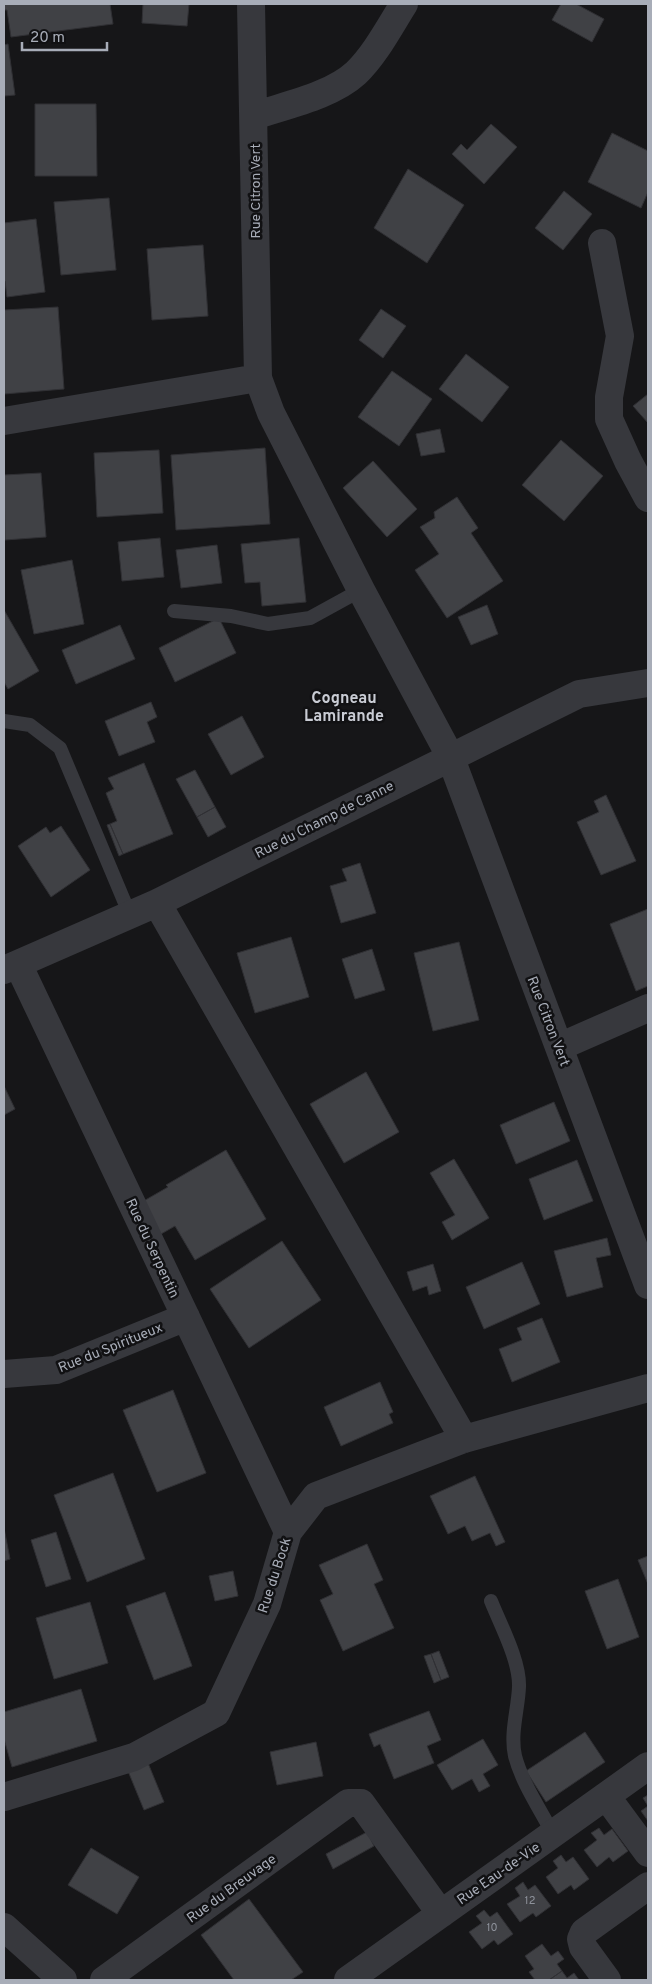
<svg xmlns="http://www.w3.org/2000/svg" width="652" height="1984" font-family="Overpass,sans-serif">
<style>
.building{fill:#404145;stroke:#303034}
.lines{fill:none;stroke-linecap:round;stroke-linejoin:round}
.lane{stroke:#37383d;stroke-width:14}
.street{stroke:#37383d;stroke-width:28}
.labels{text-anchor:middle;stroke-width:5;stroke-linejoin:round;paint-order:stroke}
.number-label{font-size:11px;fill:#8e929b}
.street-label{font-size:14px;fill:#a8adb8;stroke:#111113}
.quarter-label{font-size:16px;font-weight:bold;fill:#c9ccd4;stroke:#111113}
</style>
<rect width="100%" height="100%" fill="#161618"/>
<path class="building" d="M 4,4 L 110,4 L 113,24 L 11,37 L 7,10 L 4,10 Z
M 143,4 L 189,4 L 187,26 L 142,23 Z
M 561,4 L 576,4 L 604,19 L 592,42 L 552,20 Z
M 8,44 L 15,95 L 4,96 L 4,45 Z
M 35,104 L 96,104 L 97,176 L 35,176 Z
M 491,124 L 517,147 L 484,184 L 452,154 L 461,144 L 467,150 Z
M 612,133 L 648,151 L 648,192 L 641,208 L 588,182 Z
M 408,169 L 464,205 L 427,263 L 374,228 Z
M 564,191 L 592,214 L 563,250 L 535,228 Z
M 109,198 L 116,270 L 61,275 L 54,202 Z
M 36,219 L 45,292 L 7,297 L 5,281 L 4,281 L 4,223 Z
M 203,245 L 208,316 L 152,320 L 147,249 Z
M 58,307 L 64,389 L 4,394 L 4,310 Z
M 381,309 L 406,326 L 383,358 L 359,340 Z
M 466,354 L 509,387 L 482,422 L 439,389 Z
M 392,371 L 432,399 L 399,446 L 358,417 Z
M 648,394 L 648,423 L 633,406 Z
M 440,429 L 445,452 L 421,456 L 416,434 Z
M 561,440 L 603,476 L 564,521 L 522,485 Z
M 265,448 L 270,524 L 176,530 L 171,455 Z
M 159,450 L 163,513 L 97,517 L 94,453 Z
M 373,461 L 417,509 L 387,537 L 343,488 Z
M 41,473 L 46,537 L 5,540 L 4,475 Z
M 457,497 L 478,528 L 471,533 L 503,581 L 447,618 L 415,570 L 439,554 L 420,527 L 435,518 L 434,512 Z
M 160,538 L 164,577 L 122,581 L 118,542 Z
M 299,538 L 306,602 L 262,606 L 260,582 L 245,583 L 241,544 Z
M 217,545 L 222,583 L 181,588 L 176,550 Z
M 72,560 L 84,624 L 34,634 L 21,570 Z
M 487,605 L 498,634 L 471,645 L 458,617 Z
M 4,610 L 39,671 L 8,689 L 4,682 Z
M 219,618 L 236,653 L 175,682 L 159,648 Z
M 120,625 L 135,659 L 76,684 L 62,650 Z
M 151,702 L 157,717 L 147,722 L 155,742 L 119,756 L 105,721 Z
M 242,716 L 264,757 L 231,775 L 208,734 Z
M 144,763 L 173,834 L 123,854 L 110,824 L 117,821 L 106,793 L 114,789 L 108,778 Z
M 195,770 L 215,807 L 197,817 L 176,779 Z
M 606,795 L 636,861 L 601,875 L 577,822 L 599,812 L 594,801 Z
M 215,807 L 226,827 L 208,837 L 197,817 Z
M 110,824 L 123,854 L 119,856 L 107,825 Z
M 61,826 L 90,870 L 51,897 L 18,846 L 46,827 L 50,833 Z
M 360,863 L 376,913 L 341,923 L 330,886 L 347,881 L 342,869 Z
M 648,909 L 648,986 L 636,991 L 610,924 Z
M 291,937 L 309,997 L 255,1013 L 237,953 Z
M 459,942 L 479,1020 L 433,1031 L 414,953 Z
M 372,949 L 385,990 L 355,999 L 342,959 Z
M 366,1072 L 399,1132 L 344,1163 L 310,1104 Z
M 4,1086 L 15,1109 L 4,1115 Z
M 554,1102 L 570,1141 L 516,1164 L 500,1125 Z
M 226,1150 L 266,1219 L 195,1260 L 175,1226 L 161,1234 L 142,1202 L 168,1187 L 166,1185 Z
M 454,1159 L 489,1218 L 452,1240 L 442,1222 L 455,1215 L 430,1173 Z
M 577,1160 L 593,1201 L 544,1220 L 529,1179 Z
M 607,1238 L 611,1255 L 596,1258 L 603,1287 L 567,1297 L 554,1251 Z
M 282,1241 L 321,1300 L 249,1348 L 210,1289 Z
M 522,1262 L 540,1304 L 484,1329 L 466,1287 Z
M 433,1264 L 441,1291 L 429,1295 L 427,1286 L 413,1291 L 407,1272 Z
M 542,1318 L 560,1362 L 512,1382 L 499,1349 L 522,1340 L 517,1328 Z
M 380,1382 L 393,1412 L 389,1414 L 393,1423 L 341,1446 L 324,1407 Z
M 173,1390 L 206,1473 L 157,1492 L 123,1410 Z
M 113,1473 L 145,1559 L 87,1582 L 54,1495 Z
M 475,1476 L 505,1542 L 496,1546 L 490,1533 L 472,1541 L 465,1526 L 448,1534 L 430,1496 Z
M 4,1528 L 10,1559 L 4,1561 Z
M 56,1532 L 71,1579 L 46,1587 L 31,1540 Z
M 367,1544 L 383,1580 L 374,1584 L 394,1628 L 343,1651 L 320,1600 L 333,1594 L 319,1565 Z
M 648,1556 L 648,1584 L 638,1560 Z
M 233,1571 L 238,1596 L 215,1601 L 209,1576 Z
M 618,1579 L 639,1637 L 607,1649 L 585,1591 Z
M 165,1592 L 192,1666 L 154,1680 L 126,1606 Z
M 90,1602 L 108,1663 L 54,1679 L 36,1618 Z
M 439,1651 L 449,1677 L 441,1680 L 431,1654 Z
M 431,1654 L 441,1680 L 434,1683 L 424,1656 Z
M 81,1689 L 97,1741 L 12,1767 L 4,1739 L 4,1712 Z
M 429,1711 L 441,1740 L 427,1746 L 434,1763 L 394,1779 L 380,1744 L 374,1747 L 369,1734 Z
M 585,1732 L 605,1762 L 546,1802 L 526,1771 Z
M 483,1739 L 498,1765 L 483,1774 L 490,1786 L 479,1792 L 472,1779 L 452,1790 L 437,1765 Z
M 316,1742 L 323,1776 L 277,1785 L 270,1752 Z
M 148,1763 L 164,1802 L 144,1810 L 128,1771 Z
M 648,1795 L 648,1821 L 641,1811 L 648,1806 L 643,1798 Z
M 599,1828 L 604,1835 L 612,1829 L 628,1851 L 613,1862 L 609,1857 L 597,1867 L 584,1850 L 597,1840 L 591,1833 Z
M 367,1832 L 374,1846 L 333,1869 L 326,1854 Z
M 91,1848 L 139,1877 L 117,1914 L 68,1885 Z
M 561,1855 L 566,1862 L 573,1857 L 589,1879 L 574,1890 L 571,1885 L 558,1894 L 546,1877 L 558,1868 L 553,1861 Z
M 523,1882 L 528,1890 L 535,1885 L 551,1906 L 536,1917 L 533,1913 L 520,1922 L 507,1904 L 520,1896 L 515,1888 Z
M 249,1899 L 303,1972 L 291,1980 L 234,1980 L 201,1935 Z
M 484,1910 L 490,1917 L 497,1912 L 513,1934 L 498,1945 L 494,1940 L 482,1949 L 469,1932 L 482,1923 L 476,1916 Z
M 542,1944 L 551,1956 L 558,1951 L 564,1959 L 557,1964 L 562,1971 L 549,1980 L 535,1980 L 529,1972 L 534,1969 L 525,1956 Z
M 562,1971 L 567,1978 L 574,1973 L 579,1980 L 549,1980 Z"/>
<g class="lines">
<path class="lane" d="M 174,611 L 231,616 L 268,624 L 310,618 L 361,590
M 4,721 L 30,725 L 60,748 L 130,915
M 491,1601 C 501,1626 520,1661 519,1687 C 518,1710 510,1733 515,1756 C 522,1783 540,1809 553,1834"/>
<path class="street" d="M 251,4 L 258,378 L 271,413 L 361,590 L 450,756 L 648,1285
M 254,116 C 286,105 331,96 356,73 C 375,55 390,26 404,4
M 602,243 L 620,336 L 609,397 L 609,419 L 628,461 L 648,498
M 4,421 L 258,378
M 157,903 L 464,1439
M 18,964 L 288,1532
M 4,970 L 157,903 L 579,694 L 648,683
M 559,1047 L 648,1008
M 4,1374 L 56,1370 L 186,1317
M 606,1796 L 648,1853
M 4,1797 L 134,1757 L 216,1713 L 267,1604 L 288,1532 L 316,1496 L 464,1439 L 648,1388
M 4,1927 L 63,1980
M 104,1980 L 348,1803 L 361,1803 L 441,1914
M 348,1980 L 648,1766
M 607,1980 L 583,1947 L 581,1939 L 584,1932 L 648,1886"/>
</g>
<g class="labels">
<g class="number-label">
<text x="530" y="1904">12</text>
<text x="492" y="1931">10</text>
</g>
<g class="street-label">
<text transform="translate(255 191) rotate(-90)" y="5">Rue Citron Vert</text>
<text transform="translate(324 819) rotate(-27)" y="5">Rue du Champ de Canne</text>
<text transform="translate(549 1021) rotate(69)" y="5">Rue Citron Vert</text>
<text transform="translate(153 1248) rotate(65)" y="5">Rue du Serpentin</text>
<text transform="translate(110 1347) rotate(-22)" y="5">Rue du Spiritueux</text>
<text transform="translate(274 1575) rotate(-72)" y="5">Rue du Bock</text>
<text transform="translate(498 1873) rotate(-35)" y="5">Rue Eau-de-Vie</text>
<text transform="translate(231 1888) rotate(-36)" y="5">Rue du Breuvage</text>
</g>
<g class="quarter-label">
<text x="344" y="703">Cogneau<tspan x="344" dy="18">Lamirande</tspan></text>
</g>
</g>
<rect width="652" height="1984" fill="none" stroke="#a8adb8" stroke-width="10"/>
<path d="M22 42v8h85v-8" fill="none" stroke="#a8adb8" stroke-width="2.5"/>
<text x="30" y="42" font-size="15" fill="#a8adb8" stroke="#111113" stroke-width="4" paint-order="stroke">20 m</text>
</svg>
